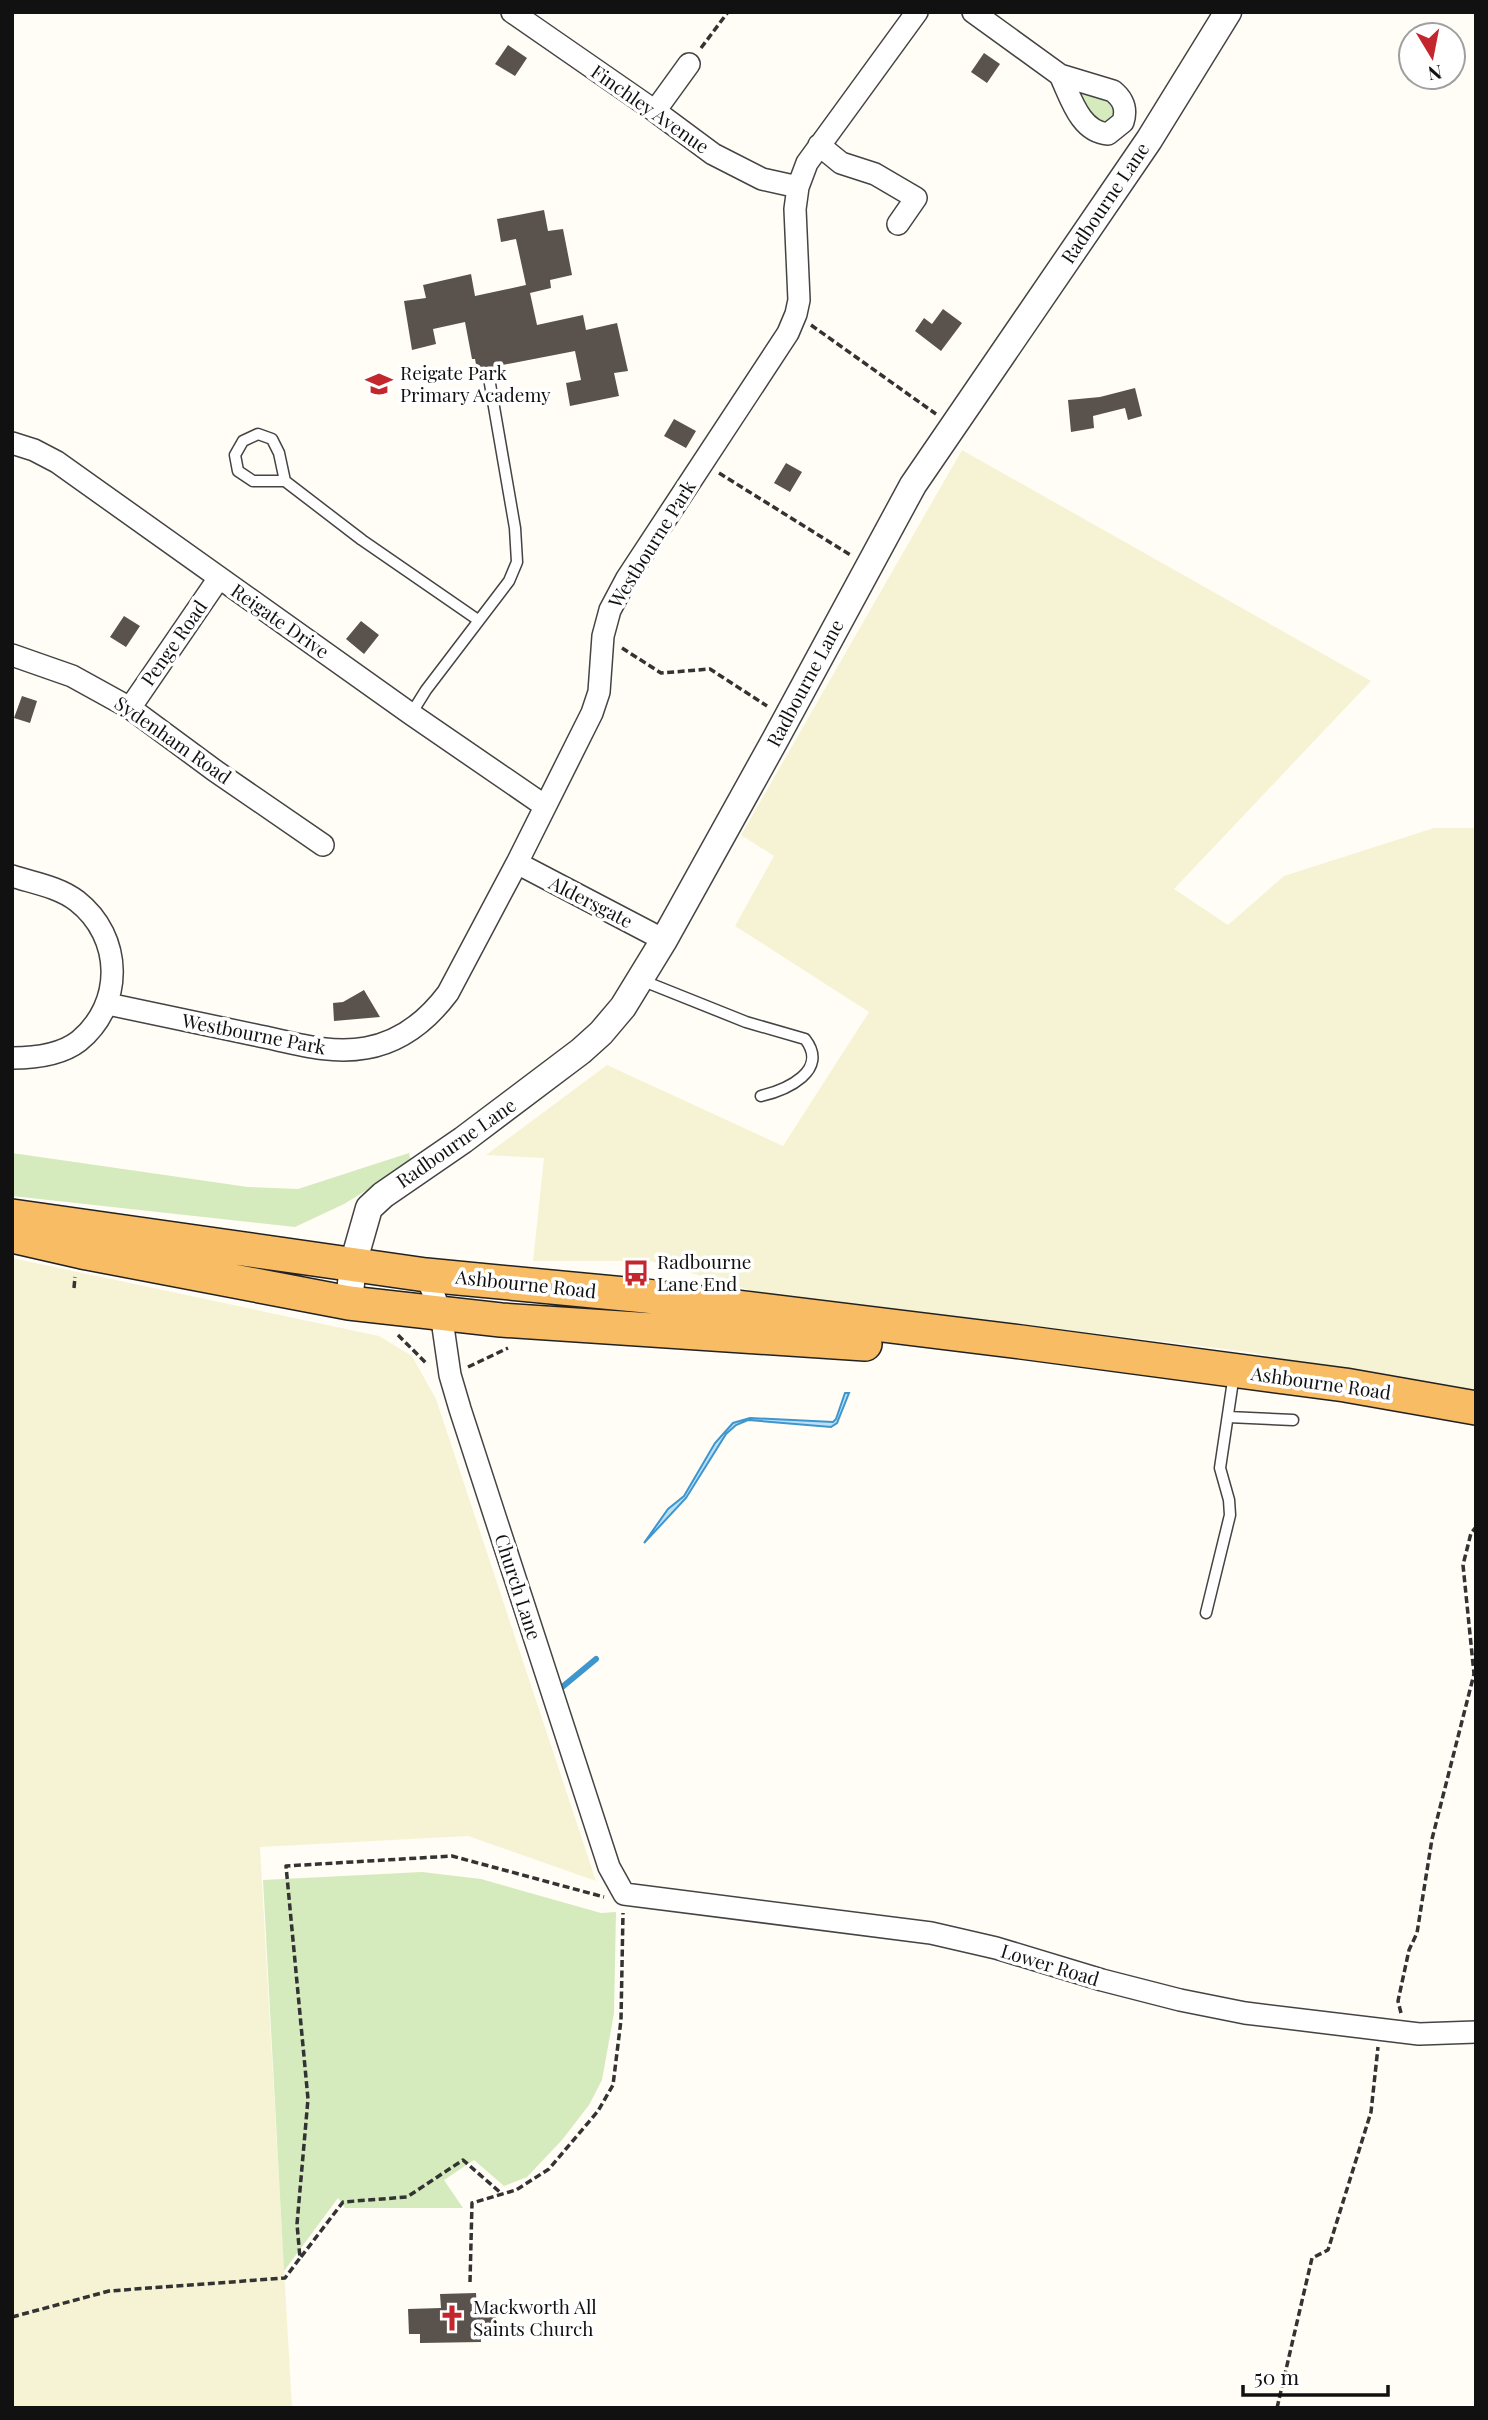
<svg xmlns="http://www.w3.org/2000/svg" width="1488" height="2420" font-family="'Playfair Display',serif">
<style>
.farmland{fill:#f6f3d4}
.green{fill:#d5ebbd}
.water{fill:#b9e0f7;stroke:#3f96cf;stroke-width:2}
.lines{fill:none;stroke-linecap:round;stroke-linejoin:round}
.stream{stroke:#3f96cf;stroke-width:6}
.building{fill:#5a524d}
.service-casing{stroke:#444;stroke-width:13}
.minor-casing{stroke:#444;stroke-width:24}
.tertiary-casing{stroke:#444;stroke-width:29}
.trunk-casing{stroke:#222;stroke-width:36}
.path{stroke:#333;stroke-width:3.5;stroke-dasharray:7 3.5;stroke-linecap:butt}
.service{stroke:#fff;stroke-width:10}
.minor{stroke:#fff;stroke-width:21}
.tertiary{stroke:#fff;stroke-width:26}
.trunk{stroke:#f7bc64;stroke-width:33}
.labels{text-anchor:middle;stroke-width:7;stroke-linejoin:round;paint-order:stroke}
.street-label{font-size:19px;fill:#111;stroke:#fff}
.poi-label{font-size:19px;fill:#111;stroke:#fff;text-anchor:start}
</style>
<rect width="100%" height="100%" fill="#fffdf5"/>
<path class="farmland" d="M 962,450 L 1371,681 L 1174,889 L 1228,925 L 1284,876 L 1434,828 L 1476,828 L 1476,1398 L 1249,1352 L 756,1292 L 650,1261 L 533,1261 L 544,1158 L 486,1155 L 607,1065 L 783,1146 L 869,1012 L 735,926 L 774,856 L 741,835 Z
M 12,1258 L 379,1336 L 412,1356 L 436,1399 L 596,1881 L 468,1836 L 260,1847 L 292,2408 L 12,2408 Z"/>
<path class="green" d="M 1075,88 L 1113,100 L 1115,121 L 1098,127 Z
M 12,1153 L 248,1187 L 298,1189 L 409,1153 L 411,1163 L 344,1204 L 295,1227 L 12,1196 Z
M 422,1872 L 481,1879 L 601,1913 L 616,1912 L 614,2013 L 602,2080 L 589,2105 L 562,2140 L 527,2177 L 504,2186 L 474,2160 L 444,2180 L 463,2208 L 345,2208 L 338,2198 L 284,2271 L 263,1880 Z"/>
<path class="water" d="M 845,1393 L 849,1393 L 837,1423 L 831,1427 L 748,1420 L 736,1425 L 726,1434 L 686,1498 L 644,1543 L 668,1509 L 684,1496 L 715,1443 L 733,1423 L 750,1418 L 833,1422 L 836,1419 Z"/>
<g class="lines">
<path class="stream" d="M 561,1688 L 596,1659"/>
</g>
<path class="building" d="M 508,45 L 527,58 L 515,76 L 495,64 Z
M 984,53 L 1000,64 L 987,83 L 971,72 Z
M 544,210 L 548,231 L 563,229 L 572,275 L 550,280 L 551,288 L 530,293 L 537,325 L 583,315 L 586,330 L 617,323 L 628,371 L 614,373 L 619,396 L 570,406 L 566,383 L 581,380 L 575,351 L 477,370 L 475,359 L 472,359 L 465,322 L 433,329 L 436,344 L 412,350 L 404,301 L 426,298 L 423,285 L 471,274 L 475,296 L 526,285 L 516,239 L 501,242 L 497,219 Z
M 943,309 L 962,323 L 941,351 L 915,331 L 924,318 L 932,324 Z
M 1135,388 L 1142,416 L 1128,420 L 1125,408 L 1093,416 L 1094,428 L 1071,432 L 1068,400 L 1100,397 Z
M 674,419 L 696,431 L 686,448 L 664,436 Z
M 786,463 L 802,472 L 790,492 L 774,483 Z
M 124,616 L 140,626 L 126,647 L 110,637 Z
M 361,621 L 379,635 L 364,654 L 346,639 Z
M 22,696 L 37,701 L 30,723 L 14,718 Z
M 364,990 L 380,1017 L 334,1021 L 333,1003 L 343,1002 Z
M 476,2293 L 477,2308 L 496,2307 L 496,2328 L 480,2328 L 481,2342 L 420,2343 L 420,2334 L 409,2334 L 408,2309 L 441,2308 L 440,2294 Z"/>
<g class="lines">
<g class="service-casing">
<path id="service" d="M 285,481 L 253,481 L 238,471 L 235,455 L 243,441 L 258,434 L 272,439 L 279,453 L 285,481 L 362,540 L 478,620
M 411,714 L 426,690 L 509,581 L 517,562 L 515,528 L 489,378
M 641,980 L 746,1022 L 805,1039 C 830,1071 786,1090 761,1096
M 1228,1417 L 1293,1420
M 1206,1613 L 1230,1515 L 1229,1500 L 1220,1468 L 1234,1374"/>
</g>
<g class="minor-casing">
<path id="minor" d="M 512,12 L 655,111 L 713,154 L 762,179 L 798,187
M 973,12 L 1060,75 L 1113,91 C 1124,100 1127,109 1123,122 L 1108,134 C 1080,132 1071,98 1060,75
M 655,111 L 689,64
M 819,145 L 841,163 L 875,174 L 916,198 L 898,224
M 12,443 L 34,450 L 57,462 L 411,714 L 545,806
M 12,655 L 72,676 L 130,708 L 214,770 L 323,845
M 130,708 L 219,578
M 517,863 L 664,940
M 12,876 C 34,883 59,887 77,901 C 123,937 124,1004 79,1041 C 61,1055 34,1058 12,1058
M 108,1004 C 157,1014 206,1025 255,1035 C 291,1042 329,1055 366,1048 C 401,1042 427,1021 448,993 L 517,863 L 592,713 L 599,692 L 603,636 L 610,610 L 627,578 L 788,333 L 796,314 L 799,300 L 795,209 L 798,187 L 807,163 L 917,12
M 426,1275 L 441,1313 L 450,1375 L 460,1409 L 609,1867 L 624,1894 L 931,1933 L 996,1948 L 1102,1980 L 1180,2000 L 1245,2013 L 1419,2034 L 1476,2032"/>
</g>
<g class="tertiary-casing">
<path id="tertiary" d="M 349,1303 L 353,1264 L 369,1208 L 383,1195 L 463,1140 L 581,1051 L 601,1033 L 623,1007 L 664,940 L 775,740 L 913,485 L 1149,140 L 1228,12"/>
</g>
<g class="trunk-casing">
<path id="trunk" d="M 12,1216 L 426,1275 L 646,1296 L 1021,1342 L 1345,1385 L 1476,1408
M 12,1236 L 82,1252 L 349,1303 L 501,1320 L 865,1344"/>
</g>
<path class="path" d="M 701,48 L 728,12
M 811,325 L 936,414
M 719,473 L 852,556
M 622,648 L 661,673 L 710,669 L 767,706
M 74,1288 L 75,1277
M 398,1335 L 427,1364
M 468,1367 L 508,1348
M 1401,2013 L 1398,2001 L 1409,1950 L 1417,1933 L 1432,1839 L 1474,1674 L 1463,1565 L 1471,1533 L 1476,1527
M 301,2257 L 343,2202 L 407,2197 L 463,2160 L 502,2194
M 470,2282 L 472,2203 L 516,2190 L 549,2169 L 598,2111 L 613,2085 L 621,2020 L 623,1913
M 12,2317 L 109,2291 L 285,2278 L 300,2258 L 297,2224 L 308,2099 L 286,1866 L 452,1856 L 604,1897
M 1277,2408 L 1312,2258 L 1328,2250 L 1371,2112 L 1378,2047"/>
<use href="#service" class="service"/>
<use href="#minor" class="minor"/>
<use href="#tertiary" class="tertiary"/>
<use href="#trunk" class="trunk"/>
</g>
<defs>
<g id="school-bare" transform="scale(2.1)"><path d="M0-5L7-2L0 1L-7-2ZM-4 1L0 2.5L4 1V4Q0 6-4 4Z" fill="#c4262e" stroke="#fff" stroke-width="2.5" paint-order="stroke"/></g>
<g id="bus-bare" transform="scale(2.1)"><path d="M-5-6H5V4H4V6H2V4H-2V6H-4V4H-5ZM-3.5-4V0h7V-4ZM-3.5 1.2v1.5H-2V1.2ZM2 1.2v1.5H3.5V1.2Z" fill="#c4262e" stroke="#fff" stroke-width="2.5" paint-order="stroke"/></g>
<g id="church-bare" transform="scale(2.1)"><path d="M-1.2-6h2.4v3.5h3.3v2.4h-3.3V6h-2.4V-.1h-3.3v-2.4h3.3Z" fill="#c4262e" stroke="#fff" stroke-width="2.5" paint-order="stroke"/></g>
</defs>
<g fill-rule="evenodd">
<use href="#school-bare" x="379" y="384"/>
<use href="#bus-bare" x="636" y="1273"/>
<use href="#church-bare" x="452" y="2318"/>
</g>
<g class="labels">
<g class="street-label">
<text transform="translate(650 109) rotate(35)" y="7">Finchley Avenue</text>
<text transform="translate(1105 203) rotate(-56)" y="7">Radbourne Lane</text>
<text transform="translate(652 544) rotate(-58)" y="7">Westbourne Park</text>
<text transform="translate(280 621) rotate(35)" y="7">Reigate Drive</text>
<text transform="translate(174 643) rotate(-55)" y="7">Penge Road</text>
<text transform="translate(805 683) rotate(-62)" y="7">Radbourne Lane</text>
<text transform="translate(173 740) rotate(35)" y="7">Sydenham Road</text>
<text transform="translate(591 902) rotate(27)" y="7">Aldersgate</text>
<text transform="translate(254 1034) rotate(11)" y="7">Westbourne Park</text>
<text transform="translate(456 1143) rotate(-35)" y="7">Radbourne Lane</text>
<text transform="translate(526 1284) rotate(6)" y="7">Ashbourne Road</text>
<text transform="translate(1321 1383) rotate(8)" y="7">Ashbourne Road</text>
<text transform="translate(518 1587) rotate(72)" y="7">Church Lane</text>
<text transform="translate(1050 1965) rotate(17)" y="7">Lower Road</text>
</g>
<g class="poi-label">
<text x="400" y="380">Reigate Park<tspan x="400" dy="22">Primary Academy</tspan></text>
<text x="657" y="1269">Radbourne<tspan x="657" dy="22">Lane End</tspan></text>
<text x="473" y="2314">Mackworth All<tspan x="473" dy="22">Saints Church</tspan></text>
</g>
</g>
<rect width="1488" height="2420" fill="none" stroke="#111111" stroke-width="28"/>
<g transform="translate(1432 56) rotate(170)"><circle r="33" fill="#ffffff" stroke="#a0a0a0" stroke-width="2"/>
<path d="M0-5L12 26L0 18L-12 26Z" fill="#c4262e"/>
<text y="-10" font-size="19" font-weight="bold" text-anchor="middle" fill="#111111">N</text>
</g>
<path d="M1243 2385v10h145v-10" fill="none" stroke="#111111" stroke-width="3.5"/>
<text x="1254" y="2385" font-size="21" fill="#111111" stroke="#ffffff" stroke-width="5" paint-order="stroke">50 m</text>
</svg>
